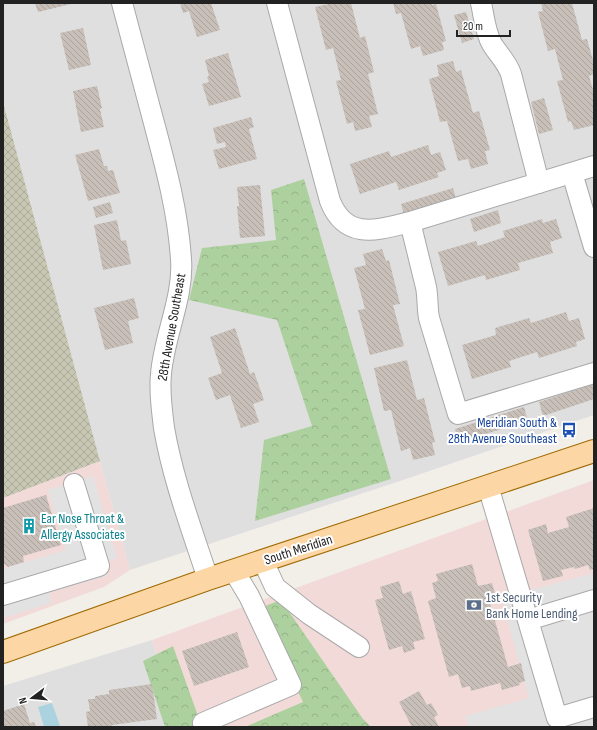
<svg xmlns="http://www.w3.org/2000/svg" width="597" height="730" font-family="'Sofia Sans Condensed',sans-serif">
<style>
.residential{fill:#e0dfdf}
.commercial{fill:#f2dad9}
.construction{fill:url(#construction-cross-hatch)}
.forest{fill:url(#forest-crowns)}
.parking{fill:#e2e2e2}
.water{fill:#aad3df}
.building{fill:url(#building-back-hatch)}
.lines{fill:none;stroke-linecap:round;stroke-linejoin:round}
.minor-casing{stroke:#a9a9a9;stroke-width:22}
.major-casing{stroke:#a06b00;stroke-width:24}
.minor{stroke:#fff;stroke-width:20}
.major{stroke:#fcd6a4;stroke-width:22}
.labels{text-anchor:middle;stroke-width:4;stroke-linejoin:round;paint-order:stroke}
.street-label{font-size:14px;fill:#222;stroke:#fff}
.transit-label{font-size:14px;fill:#164399;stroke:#fff;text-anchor:end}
.culture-label{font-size:14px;fill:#0d838f;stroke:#fff;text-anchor:start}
.service-label{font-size:14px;fill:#4e5e75;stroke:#fff;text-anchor:start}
</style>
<defs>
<pattern id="construction-cross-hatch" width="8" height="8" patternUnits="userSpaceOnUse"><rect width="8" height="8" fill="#c7c7b4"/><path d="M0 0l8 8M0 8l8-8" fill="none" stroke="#abab9a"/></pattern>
<pattern id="forest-crowns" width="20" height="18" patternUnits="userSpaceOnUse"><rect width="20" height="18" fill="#add19e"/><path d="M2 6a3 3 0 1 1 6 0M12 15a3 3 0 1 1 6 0" fill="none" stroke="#95b388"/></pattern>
<pattern id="building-back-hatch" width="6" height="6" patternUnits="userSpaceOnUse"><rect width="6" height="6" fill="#c7bfb8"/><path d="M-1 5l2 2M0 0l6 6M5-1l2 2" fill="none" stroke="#aba49e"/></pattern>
</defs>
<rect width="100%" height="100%" fill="#f2efe9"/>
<path class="residential" d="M 3,3 L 594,3 L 594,415 L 400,481 L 130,570 L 100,461 L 3,102 Z
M 152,640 L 179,727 L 3,727 L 3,686 Z"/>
<path class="commercial" d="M 100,461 L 130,570 L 104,587 L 3,624 L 3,498 Z
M 594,480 L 594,727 L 179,727 L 152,640 Z"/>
<path class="construction" d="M 3,102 L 100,461 L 3,498 Z"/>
<path class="forest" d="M 304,179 L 391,479 L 255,521 L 264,440 L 312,426 L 277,320 L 189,300 L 202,248 L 276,240 L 271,190 Z
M 281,600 L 363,719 L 371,727 L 245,727 L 303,702 L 263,618 L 265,606 Z
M 173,646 L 202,727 L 165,727 L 143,661 Z"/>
<path class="parking" d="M 93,476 L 117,558 L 104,562 L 107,576 L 49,592 L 51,603 L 3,618 L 3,569 L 66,550 L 48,490 Z
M 594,573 L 594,727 L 468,727 L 465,716 L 529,698 L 502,601 L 513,598 L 512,595 Z"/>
<path class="water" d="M 52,703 L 60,726 L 58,727 L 44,727 L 38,707 Z"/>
<path class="building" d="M 35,3 L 71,3 L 71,4 L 38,12 Z
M 180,3 L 211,3 L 220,30 L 197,37 L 189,11 L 183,13 Z
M 334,3 L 351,3 L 360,38 L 365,36 L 374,72 L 368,74 L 378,114 L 369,116 L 372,127 L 355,131 L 353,122 L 347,124 L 336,81 L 341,80 L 333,48 L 326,50 L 315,7 Z
M 393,3 L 431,3 L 432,5 L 436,4 L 446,41 L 442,42 L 444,50 L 423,56 L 420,46 L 411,49 L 401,13 L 396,14 Z
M 541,3 L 572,3 L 582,40 L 587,39 L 594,64 L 594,74 L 589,76 L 594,93 L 594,114 L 593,115 L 594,125 L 574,130 L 571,121 L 568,122 L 557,81 L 563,80 L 555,49 L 548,51 L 538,12 L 543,11 Z
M 466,12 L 474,39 L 462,43 L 454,15 Z
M 83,28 L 91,65 L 69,70 L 60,33 Z
M 228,53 L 241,97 L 209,106 L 202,84 L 209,82 L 207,77 L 209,76 L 205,60 Z
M 453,61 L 456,72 L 461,70 L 473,113 L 479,111 L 490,150 L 485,151 L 488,164 L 471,169 L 468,159 L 458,161 L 447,121 L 440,122 L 429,79 L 439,76 L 437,65 Z
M 97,86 L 102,108 L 100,109 L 104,127 L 81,132 L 73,91 Z
M 544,98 L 553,130 L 539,134 L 531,102 Z
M 251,117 L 254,127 L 249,129 L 257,159 L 219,169 L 213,150 L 226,147 L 225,142 L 217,144 L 213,128 Z
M 428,145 L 431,155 L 440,152 L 446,170 L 437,173 L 439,177 L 399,190 L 396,182 L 360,194 L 350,164 L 389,151 L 391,157 Z
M 99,149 L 104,166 L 107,166 L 108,171 L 113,170 L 120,193 L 88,201 L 75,155 Z
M 260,185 L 265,236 L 240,238 L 237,206 L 239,206 L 237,187 Z
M 453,188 L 457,202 L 405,218 L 401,204 Z
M 110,202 L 113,213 L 96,218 L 93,207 Z
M 498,210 L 501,223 L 474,232 L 470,219 Z
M 542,219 L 543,223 L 556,219 L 562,238 L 550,242 L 553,253 L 518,263 L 520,270 L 486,280 L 485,275 L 448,286 L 438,252 L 476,241 L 478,246 L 505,237 L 503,231 Z
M 117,220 L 121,241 L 126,240 L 131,264 L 103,270 L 94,225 Z
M 382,249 L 386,261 L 389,260 L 400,304 L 393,305 L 404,346 L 370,355 L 358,310 L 365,309 L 354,268 L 366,265 L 363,254 Z
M 134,298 L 139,318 L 128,321 L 133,343 L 105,350 L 94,308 Z
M 566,312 L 569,321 L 579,318 L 585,339 L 576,342 L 577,346 L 539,358 L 537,352 L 509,361 L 511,367 L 472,379 L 462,345 L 496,335 L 495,328 L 529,318 L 531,323 Z
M 235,328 L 250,374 L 254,372 L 264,400 L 253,404 L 259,422 L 241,428 L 230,395 L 216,400 L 208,378 L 222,373 L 210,337 Z
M 407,360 L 417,400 L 424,398 L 435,442 L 432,443 L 435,455 L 413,460 L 410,448 L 401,451 L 391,410 L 384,411 L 374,368 Z
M 593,384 L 594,387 L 594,399 L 543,416 L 539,402 Z
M 524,407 L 528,421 L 459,442 L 455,429 Z
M 46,495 L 61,545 L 23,556 L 24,562 L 8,567 L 5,564 L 3,565 L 3,508 Z
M 594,508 L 594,569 L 590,570 L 588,565 L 575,569 L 574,567 L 561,570 L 563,576 L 543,581 L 528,530 L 546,524 L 548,533 L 569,527 L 566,517 Z
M 472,564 L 478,586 L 492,583 L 497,601 L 490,603 L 508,667 L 521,663 L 525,681 L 519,683 L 520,685 L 502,690 L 500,683 L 471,691 L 470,686 L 462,688 L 458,674 L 449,677 L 428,601 L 436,598 L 432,583 L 438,581 L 436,574 Z
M 399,581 L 403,594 L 411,591 L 425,639 L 413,642 L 415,649 L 404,653 L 402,646 L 389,650 L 375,600 L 383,598 L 380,587 Z
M 237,632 L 249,667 L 194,686 L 182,651 Z
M 152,684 L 157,719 L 112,725 L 112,727 L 88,727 L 86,712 L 90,711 L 88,699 L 95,699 L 95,696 L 109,694 L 109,690 Z
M 419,691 L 427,705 L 431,703 L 438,715 L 434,717 L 439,727 L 412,727 L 399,702 Z
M 24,704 L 30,723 L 34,722 L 36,727 L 3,727 L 3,711 Z"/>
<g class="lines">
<g class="minor-casing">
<path id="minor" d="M 122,3 C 133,43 143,83 154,123 C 166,168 178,212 181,259 C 184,297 164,336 161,374 C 159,393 162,410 164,428 C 173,480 192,530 208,579
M 277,3 L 330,201 C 346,241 377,230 410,222 L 594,166
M 481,3 C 484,16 485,32 492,44 C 498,54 507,62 511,74 L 539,183
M 572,173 L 594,247
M 410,222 L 426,287 C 428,297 427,307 429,318 L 458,414 L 594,373
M 488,486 L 557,718 L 594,707
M 263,561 L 275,587 L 309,614 L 359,647
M 3,595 L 99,566 L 74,484
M 528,620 L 594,600
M 203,723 L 291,685 L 249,596 L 234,571"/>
</g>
<g class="major-casing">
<path id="major" d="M 3,652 L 208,579 L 594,451"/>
</g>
<use href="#minor" class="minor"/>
<use href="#major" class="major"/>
</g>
<defs>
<g id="bus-bare" transform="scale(1.2)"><path d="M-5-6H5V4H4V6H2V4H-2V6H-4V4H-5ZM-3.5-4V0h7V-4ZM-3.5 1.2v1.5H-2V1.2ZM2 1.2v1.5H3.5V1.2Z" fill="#1a4fb4" stroke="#fff" stroke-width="2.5" paint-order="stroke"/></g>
<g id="building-bare" transform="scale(1.2)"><path d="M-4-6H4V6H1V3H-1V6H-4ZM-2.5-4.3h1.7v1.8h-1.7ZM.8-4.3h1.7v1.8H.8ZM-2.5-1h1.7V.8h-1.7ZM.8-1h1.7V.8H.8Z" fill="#0f9aa8" stroke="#fff" stroke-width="2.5" paint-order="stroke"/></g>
<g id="bank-bare" transform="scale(1.2)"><path d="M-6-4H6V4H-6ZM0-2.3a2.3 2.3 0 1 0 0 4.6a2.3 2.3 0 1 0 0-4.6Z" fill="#5c6f8a" stroke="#fff" stroke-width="2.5" paint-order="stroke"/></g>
</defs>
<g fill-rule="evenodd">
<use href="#bus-bare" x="569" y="430"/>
<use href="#building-bare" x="29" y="526"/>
<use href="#bank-bare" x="474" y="605"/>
</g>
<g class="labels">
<g class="street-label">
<text transform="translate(171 327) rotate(-80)" y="5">28th Avenue Southeast</text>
<text transform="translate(298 549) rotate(-18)" y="5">South Meridian</text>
</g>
<g class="transit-label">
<text x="557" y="427">Meridian South &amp;<tspan x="557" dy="16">28th Avenue Southeast</tspan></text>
</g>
<g class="culture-label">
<text x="41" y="523">Ear Nose Throat &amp;<tspan x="41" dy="16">Allergy Associates</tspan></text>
</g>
<g class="service-label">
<text x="486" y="602">1st Security<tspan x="486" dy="16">Bank Home Lending</tspan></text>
</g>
</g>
<rect width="597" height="730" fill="none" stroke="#222222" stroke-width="8"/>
<g transform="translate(32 698) rotate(254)" stroke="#ffffff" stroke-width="3" paint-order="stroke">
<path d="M0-3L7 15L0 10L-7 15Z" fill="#222222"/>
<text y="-6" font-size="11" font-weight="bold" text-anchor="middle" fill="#222222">N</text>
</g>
<path d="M457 30v6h53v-6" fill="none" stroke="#222222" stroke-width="2"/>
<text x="463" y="30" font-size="12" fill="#222222" stroke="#ffffff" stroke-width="3" paint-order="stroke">20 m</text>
</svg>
